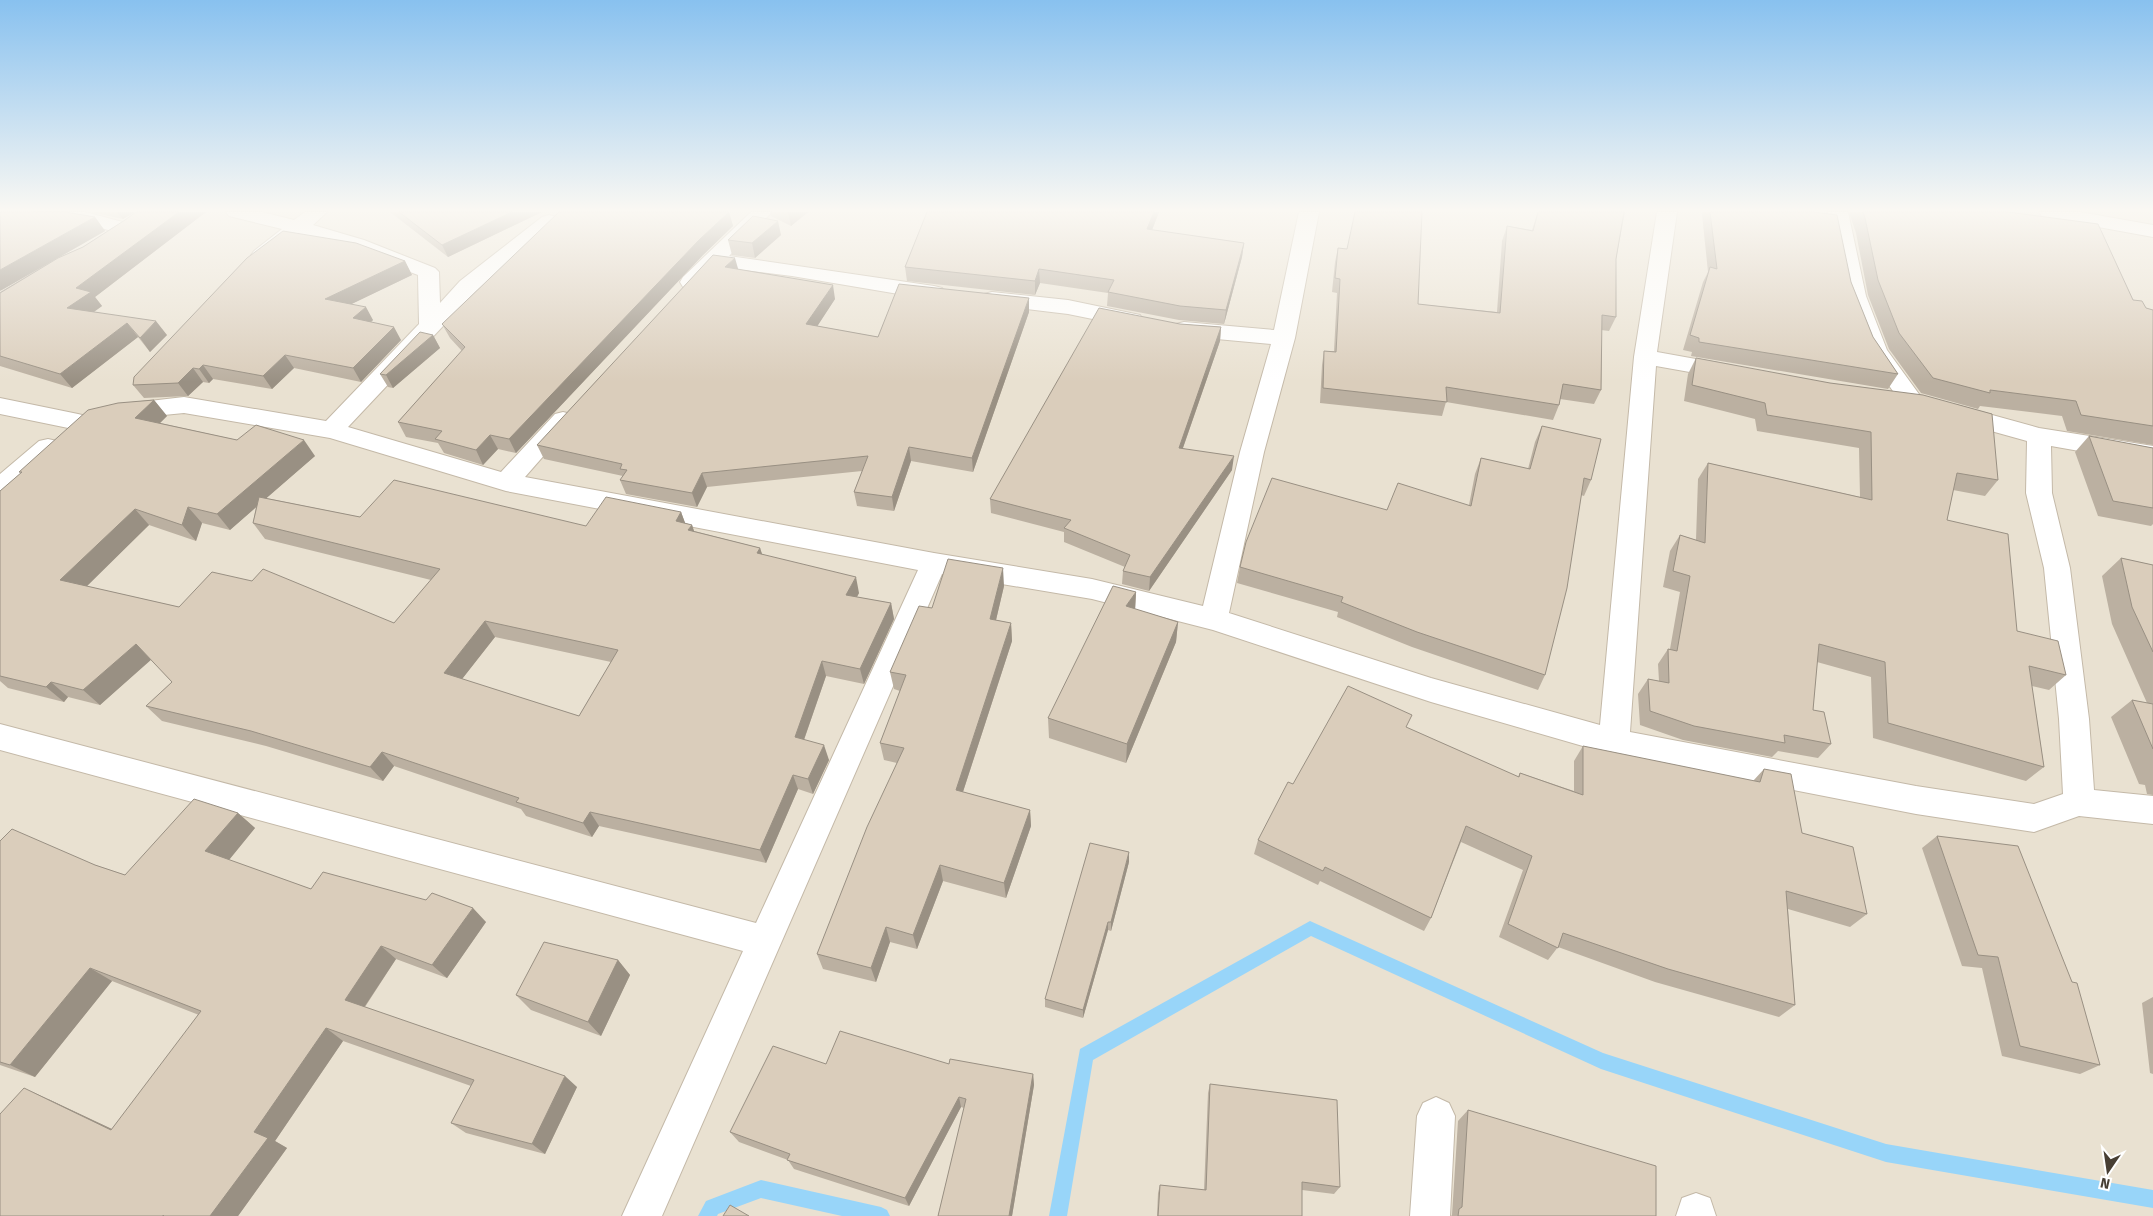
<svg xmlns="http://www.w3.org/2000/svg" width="2153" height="1216" font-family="'Fira Sans',sans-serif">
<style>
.residential{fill:#e9e1d1}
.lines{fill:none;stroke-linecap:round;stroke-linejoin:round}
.stream{fill:#98d5f9;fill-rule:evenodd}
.street-casing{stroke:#c4b9a8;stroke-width:2}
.street{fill:#fff;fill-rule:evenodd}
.wall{fill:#bbb0a1;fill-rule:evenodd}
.shaded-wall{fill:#999083}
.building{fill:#dacdbb;stroke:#999083;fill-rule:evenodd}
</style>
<rect width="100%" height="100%" fill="#f4efe4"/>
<path class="residential" d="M 0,212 L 2153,212 L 2153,1216 L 0,1216 Z"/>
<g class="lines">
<path class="stream" d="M 1310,921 L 1603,1053 L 1886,1144 L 2153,1190 L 2153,1208 L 1886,1162 L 1601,1069 L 1311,936 L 1093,1060 L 1067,1216 L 1049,1216 L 1080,1049 Z
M 761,1180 L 881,1207 L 887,1210 L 890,1216 L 842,1216 L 761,1198 L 718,1214 L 717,1216 L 698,1216 L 706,1201 Z"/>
<g class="street-casing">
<path id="street" d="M 33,212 L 85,212 L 134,225 L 137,229 L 134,233 L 127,235 L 86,224 L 43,218 L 36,216 Z
M 226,212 L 262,212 L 294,220 L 305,212 L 327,212 L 313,225 L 364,240 L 435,268 L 439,272 L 440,303 L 460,281 L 542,217 L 549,215 L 556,217 L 559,221 L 476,291 L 348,427 L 501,472 L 555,414 L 563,412 L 571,414 L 575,420 L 525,477 L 934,553 L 1092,579 L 1203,606 L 1240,452 L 1271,344 L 1184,336 L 1176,334 L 1173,329 L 1176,324 L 1184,322 L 1274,330 L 1299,212 L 1319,212 L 1295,338 L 1264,452 L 1229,613 L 1431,678 L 1600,725 L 1634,357 L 1657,212 L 1677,212 L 1657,352 L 1729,365 L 1737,367 L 1741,372 L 1737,377 L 1729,379 L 1656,366 L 1630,732 L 1916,786 L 2034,804 L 2063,794 L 2059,719 L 2044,568 L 2026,493 L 2027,441 L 1948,419 L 1944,413 L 1948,407 L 1956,405 L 2039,428 L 2153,446 L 2153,464 L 2051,446 L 2052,493 L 2070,568 L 2089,719 L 2094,790 L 2153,796 L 2153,824 L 2079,816 L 2034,832 L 1916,814 L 1614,755 L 1431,702 L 1213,630 L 1092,599 L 942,574 L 662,1216 L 622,1216 L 743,951 L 0,750 L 0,724 L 756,923 L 918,570 L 506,491 L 330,438 L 184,413 L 123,419 L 115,417 L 111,411 L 115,405 L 184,397 L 326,421 L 419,324 L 418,275 L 350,249 L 301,234 C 288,244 272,264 254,259 L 251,255 L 254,251 L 282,229 L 229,216 Z
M 751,212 L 772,212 L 729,256 L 934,286 L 942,288 L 945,293 L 942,298 L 934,300 L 792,276 L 718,267 C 707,278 700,291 683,287 L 680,282 L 683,277 Z
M 1828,212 L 1848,212 L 1866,296 L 1887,350 L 1924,401 L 1920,407 L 1912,409 L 1904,407 L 1865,351 L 1844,296 Z
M 2039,212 L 2080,212 L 2153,225 L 2153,237 L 2049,218 L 2042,216 Z
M 992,292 L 1068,300 L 1140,315 L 1143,320 L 1140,325 L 1132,327 L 1068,314 L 984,304 L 981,299 L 984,294 Z
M 0,398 L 78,414 L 86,416 L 90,422 L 86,428 L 78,430 L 0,414 Z
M 48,439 L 57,441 L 60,447 L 57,453 L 9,494 L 0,497 L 0,474 L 39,441 Z
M 1436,1097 L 1449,1103 L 1455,1116 L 1450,1216 L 1410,1216 L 1417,1116 L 1423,1103 Z
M 1696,1193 L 1710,1198 L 1716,1216 L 1676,1216 L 1682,1198 Z"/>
</g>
<use href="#street" class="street"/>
</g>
<path class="wall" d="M 91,212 L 135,212 L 123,219 Z
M 136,212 L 206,212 L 95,297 L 102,306 L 94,312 L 167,335 L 150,352 L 138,337 L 72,388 L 0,366 L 0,292 L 47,264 L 0,291 L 95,217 L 105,231 L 60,257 L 83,247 L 125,220 Z
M 390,212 L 542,212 L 448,257 Z
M 729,212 L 733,226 L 703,255 L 516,453 L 498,449 L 483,465 L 444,453 L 438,443 L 406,437 L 398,422 L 462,351 L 450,338 L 442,324 Z
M 770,212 L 808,212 L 791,226 L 771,216 Z
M 927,212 L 1159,212 L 1152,230 L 1244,243 L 1242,257 L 1224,324 L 1179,320 L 1107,306 L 1108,293 L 1040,283 L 1035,295 L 907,281 L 905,267 Z
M 1538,212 L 1625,212 L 1616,259 L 1616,317 L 1609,331 L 1601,330 L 1601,390 L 1594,404 L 1560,399 L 1559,405 L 1553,420 L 1446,402 L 1442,416 L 1320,403 L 1322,365 L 1324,351 L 1334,351 L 1337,293 L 1332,292 L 1335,262 L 1338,248 L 1418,304 L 1497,312 L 1502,241 L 1507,226 L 1532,230 Z
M 1703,212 L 1814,212 L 1851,282 L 1873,337 L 1898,374 L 1888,389 L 1691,356 L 1692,352 L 1683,350 L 1703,282 L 1708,272 L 1702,214 Z
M 1849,212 L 2008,212 L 2133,300 L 2146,308 L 2153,310 L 2153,445 L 2067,431 L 2062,416 L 1980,406 L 1978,409 L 1921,393 L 1889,349 L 1868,295 L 1856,233 Z
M 781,235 L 755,258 L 732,255 L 728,240 Z
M 405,261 L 412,275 L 351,304 L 373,320 L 371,322 L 401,340 L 361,382 L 294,368 L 272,389 L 213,379 L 209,383 L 203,382 L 188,396 L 144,398 L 133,385 Z
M 738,269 L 835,299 L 817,326 L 878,337 L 1029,312 L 973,472 L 911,461 L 894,511 L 857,506 L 854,492 L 862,471 L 707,487 L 697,507 L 626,494 L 620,480 L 623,476 L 544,459 L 537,445 Z
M 1180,324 L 1221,327 L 1220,341 L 1183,448 L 1232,470 L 1149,591 L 1122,584 L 1123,571 L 1125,567 L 1064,542 L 1064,532 L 991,513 L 990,499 Z
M 433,335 L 440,348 L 393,388 L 388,387 L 380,374 Z
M 1696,358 L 1998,480 L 1985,496 L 1953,490 L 1947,520 L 2017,631 L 2066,675 L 2049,690 L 2032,686 L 2044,767 L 2026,781 L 1873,738 L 1871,677 L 1817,662 L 1813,710 L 1831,744 L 1818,758 L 1778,751 L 1772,757 L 1683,740 L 1640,725 L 1638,694 L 1648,679 L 1659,681 L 1658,664 L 1668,649 L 1670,649 L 1680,592 L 1663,587 L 1670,551 L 1680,535 L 1696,540 L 1698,479 L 1708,463 L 1860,497 L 1859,448 L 1757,431 L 1755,419 L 1684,401 L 1688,374 Z
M 154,400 L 167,416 L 160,423 L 237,440 L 315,456 L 266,498 L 360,517 L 586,526 L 681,512 L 685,523 L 692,525 L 694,531 L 760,548 L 762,554 L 859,593 L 857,597 L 891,603 L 894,619 L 864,684 L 826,676 L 804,740 L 829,760 L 813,794 L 798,789 L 766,863 L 599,826 L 592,837 L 526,816 L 521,809 L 394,766 L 383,781 L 266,746 L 162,721 L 146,706 L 172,682 L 151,659 L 100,705 L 68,697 L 64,702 L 8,688 L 0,681 L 0,491 L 21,473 L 19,472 ZM 256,507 L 253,523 L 265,539 L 431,580 L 394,623 L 179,607 L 86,586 L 149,525 L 196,541 L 202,523 L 230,530 ZM 495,637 L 611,662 L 579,716 L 462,679 Z
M 1542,426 L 1591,480 L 1584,496 L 1581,495 L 1545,675 L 1538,690 L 1412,647 L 1337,617 L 1338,612 L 1237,583 L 1240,567 L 1387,510 L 1469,505 L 1475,474 L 1481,458 L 1528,469 L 1535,442 Z
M 2089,436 L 2153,448 L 2153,524 L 2151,526 L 2098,516 L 2075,452 Z
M 2121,558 L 2153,565 L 2153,795 L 2147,794 L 2145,785 L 2139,784 L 2111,717 L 2132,700 L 2147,703 L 2112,624 L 2102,576 Z
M 1004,586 L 996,620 L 1011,623 L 1012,641 L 963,792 L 1030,810 L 1031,826 L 1006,898 L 943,881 L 917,949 L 890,942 L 876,982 L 823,969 L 817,954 L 897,763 L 884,760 L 880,743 L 900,691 L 894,689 L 890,672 L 932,608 Z
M 1136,592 L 1135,609 L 1178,622 L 1176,642 L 1126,763 L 1049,738 L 1048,718 Z
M 1407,728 L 1518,777 L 1520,773 L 1574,791 L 1574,761 L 1583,746 L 1753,781 L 1764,769 L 1802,833 L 1867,914 L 1850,927 L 1788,909 L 1795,1005 L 1779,1017 L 1655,982 L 1558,947 L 1548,960 L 1499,937 L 1523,870 L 1461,842 L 1431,918 L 1424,931 L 1320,881 L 1318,885 L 1254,854 L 1258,840 L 1293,784 Z
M 238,813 L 255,828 L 229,860 L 311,889 L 486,922 L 447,978 L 396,959 L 365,1007 L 577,1087 L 545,1154 L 466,1133 L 451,1123 L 471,1086 L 343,1041 L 275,1141 L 287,1148 L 238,1216 L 0,1216 L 48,1099 L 112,1129 L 199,1015 L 112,981 L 35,1077 L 0,1065 L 0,841 L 95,865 L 125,875 Z
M 1937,836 L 2072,982 L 2100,1065 L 2080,1074 L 2002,1056 L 1982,968 L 1962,966 L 1922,848 Z
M 1129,862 L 1111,931 L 1108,930 L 1083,1018 L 1045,1007 L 1045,999 Z
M 618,960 L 630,975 L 601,1036 L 531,1010 L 516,995 Z
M 2153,997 L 2153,1074 L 2150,1073 L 2142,1003 Z
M 826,1064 L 949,1064 L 1033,1074 L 1034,1085 L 1012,1216 L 938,1216 L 964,1108 L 961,1107 L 909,1206 L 794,1169 L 788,1160 L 739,1142 L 730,1132 Z
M 1210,1084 L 1340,1187 L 1334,1194 L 1302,1190 L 1302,1216 L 1157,1216 L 1158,1193 L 1160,1185 L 1204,1190 L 1208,1093 Z
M 1468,1110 L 1656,1216 L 1451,1216 L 1452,1215 L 1458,1121 Z"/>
<path class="shaded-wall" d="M 117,212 L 135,212 L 123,219 Z
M 179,212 L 206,212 L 95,297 L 102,306 L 78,323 L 67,308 L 76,288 Z
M 512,212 L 542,212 L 448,257 L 442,245 Z
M 729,212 L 733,226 L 703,255 L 516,453 L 509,439 L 699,240 Z
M 788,212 L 808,212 L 791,226 Z
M 1154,212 L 1159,212 L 1147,243 L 1147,229 Z
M 95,217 L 105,231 L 0,291 L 0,270 Z
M 778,221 L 781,235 L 755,258 L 752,243 Z
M 1244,243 L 1242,257 L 1224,324 L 1226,310 Z
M 735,258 L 739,272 L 725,267 Z
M 405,261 L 412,275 L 333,313 L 325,299 Z
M 1039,269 L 1040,283 L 1035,295 L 1035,281 Z
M 833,285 L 835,299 L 809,339 L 806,324 Z
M 1029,298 L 1029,312 L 973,472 L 972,458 Z
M 366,307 L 373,320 L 361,331 L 353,318 Z
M 156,321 L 167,335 L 150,352 L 140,338 Z
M 127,323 L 138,337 L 72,388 L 60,374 Z
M 394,327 L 401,340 L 361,382 L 353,368 Z
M 1221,327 L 1220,341 L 1178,462 L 1179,448 Z
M 433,335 L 440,348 L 393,388 L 386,375 Z
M 285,355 L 294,368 L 272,389 L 263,376 Z
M 203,365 L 213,379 L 209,383 L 199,369 Z
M 193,368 L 203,382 L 188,396 L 178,383 Z
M 154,400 L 167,416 L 149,434 L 135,418 Z
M 490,435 L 498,449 L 483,465 L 476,450 Z
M 304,440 L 315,456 L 230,530 L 217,514 Z
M 909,447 L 911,461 L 894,511 L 892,497 Z
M 1234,456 L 1232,470 L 1149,591 L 1150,577 Z
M 702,473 L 707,487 L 697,507 L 692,493 Z
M 188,507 L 202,523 L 196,541 L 182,525 Z
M 135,509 L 149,525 L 77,596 L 60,580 Z
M 681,512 L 687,528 L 676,521 Z
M 692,525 L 697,540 L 688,530 Z
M 760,548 L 765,563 L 757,553 Z
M 1003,568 L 1004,586 L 992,637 L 990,619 Z
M 856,577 L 859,593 L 849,611 L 846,595 Z
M 1136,592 L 1135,612 L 1126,606 Z
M 891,603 L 894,619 L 864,684 L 860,669 Z
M 485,621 L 495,637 L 455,688 L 444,673 Z
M 1178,622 L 1176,642 L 1126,763 L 1127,744 Z
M 1011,623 L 1012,641 L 958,807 L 956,790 Z
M 136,644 L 152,659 L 100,705 L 83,690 Z
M 822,661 L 826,676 L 800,751 L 795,737 Z
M 51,682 L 68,697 L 64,702 L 46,687 Z
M 824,745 L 829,760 L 813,794 L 808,779 Z
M 382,752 L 394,766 L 383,781 L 370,767 Z
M 793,775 L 798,789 L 766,863 L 760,850 Z
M 1030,810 L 1031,826 L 1006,898 L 1004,883 Z
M 590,812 L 599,826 L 592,837 L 583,823 Z
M 238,813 L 255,828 L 224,866 L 205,851 Z
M 1129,852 L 1129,862 L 1111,931 L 1111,922 Z
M 940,865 L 943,881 L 917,949 L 913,935 Z
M 473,908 L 486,922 L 447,978 L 432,965 Z
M 1108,922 L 1108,930 L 1083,1018 L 1083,1010 Z
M 886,927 L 890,942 L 876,982 L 871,968 Z
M 381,946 L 396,959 L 361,1012 L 345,1000 Z
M 618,960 L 630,975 L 601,1036 L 588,1022 Z
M 90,968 L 112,981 L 35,1077 L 10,1065 Z
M 326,1028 L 343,1041 L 275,1141 L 287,1148 L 238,1216 L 210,1216 L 254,1132 Z
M 1033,1074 L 1034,1085 L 1012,1216 L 1009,1216 Z
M 565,1076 L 577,1087 L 545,1154 L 532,1144 Z
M 24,1088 L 48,1099 L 135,1140 L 111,1130 Z
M 959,1097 L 961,1107 L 909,1206 L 905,1198 Z"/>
<path class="building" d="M 0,212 L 65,212 L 95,217 L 0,270 Z
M 136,212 L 179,212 L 76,288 L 91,292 L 67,308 L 156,321 L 140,338 L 127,323 L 60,374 L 0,356 L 0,293 L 58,258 L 83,247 L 125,220 Z
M 399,212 L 512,212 L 442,245 Z
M 559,212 L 729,212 L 699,240 L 509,439 L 490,435 L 476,450 L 435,439 L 442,431 L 398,422 L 465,347 L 442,324 Z
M 927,212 L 1154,212 L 1147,229 L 1244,243 L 1226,310 L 1180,306 L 1108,292 L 1114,280 L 1039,269 L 1035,281 L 905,267 Z
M 1355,212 L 1422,212 L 1418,304 L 1500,313 L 1507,226 L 1533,231 L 1538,212 L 1624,212 L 1616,259 L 1616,317 L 1602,315 L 1601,390 L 1563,384 L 1559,405 L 1446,387 L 1447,402 L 1323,388 L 1324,351 L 1336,352 L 1340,279 L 1335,278 L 1338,248 L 1347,249 Z
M 1710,212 L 1814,212 L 1837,215 L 1851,282 L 1873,337 L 1898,374 L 1699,342 L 1699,338 L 1690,335 L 1710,267 L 1717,269 Z
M 1863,212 L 2008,212 L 2098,224 L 2133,300 L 2142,301 L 2146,308 L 2153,310 L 2153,426 L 2081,415 L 2076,401 L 1990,390 L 1990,393 L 1933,378 L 1899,333 L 1878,280 L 1865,218 Z
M 753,216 L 778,221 L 752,243 L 728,240 Z
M 283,231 L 356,243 L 405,261 L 325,299 L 366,307 L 353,318 L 394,327 L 353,368 L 285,355 L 263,376 L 203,365 L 199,369 L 193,368 L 178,383 L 133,385 L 134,377 L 247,258 Z
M 713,255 L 735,258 L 725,267 L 833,285 L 806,324 L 878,337 L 899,284 L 1029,298 L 972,458 L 909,447 L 892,497 L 854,492 L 868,456 L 702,473 L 692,493 L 620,480 L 627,470 L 620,469 L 622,464 L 537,445 Z
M 1099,308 L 1180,324 L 1221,327 L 1179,448 L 1234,456 L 1150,577 L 1123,571 L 1130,555 L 1064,528 L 1071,520 L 990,499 Z
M 420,332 L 433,335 L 386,375 L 380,374 Z
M 1696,358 L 1830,383 L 1923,395 L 1992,414 L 1998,480 L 1957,473 L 1947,520 L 2008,534 L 2017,631 L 2058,641 L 2066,675 L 2029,666 L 2044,767 L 1888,723 L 1885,662 L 1819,644 L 1813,710 L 1824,712 L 1831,744 L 1784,735 L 1785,743 L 1694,726 L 1650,711 L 1648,679 L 1669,683 L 1668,649 L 1677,651 L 1690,576 L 1673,571 L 1680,535 L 1705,543 L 1708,463 L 1872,500 L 1871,432 L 1767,415 L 1765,403 L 1692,385 Z
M 154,400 L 135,418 L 237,440 L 256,425 L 304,440 L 217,514 L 188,507 L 182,525 L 135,509 L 60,580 L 179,607 L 212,572 L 252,581 L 263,569 L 394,623 L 440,569 L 253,523 L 259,497 L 360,517 L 394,480 L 586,526 L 606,497 L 681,512 L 676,521 L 692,525 L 688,530 L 760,548 L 757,553 L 856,577 L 846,595 L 891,603 L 860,669 L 822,661 L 795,737 L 824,745 L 808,779 L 793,775 L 760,850 L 590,812 L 583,823 L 516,802 L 519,798 L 382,752 L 370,767 L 251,731 L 146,706 L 172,682 L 136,644 L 83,690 L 51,682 L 46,687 L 0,676 L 0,491 L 22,472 L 19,472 L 88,410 L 118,403 ZM 485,621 L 618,650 L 579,716 L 444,673 Z
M 1542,426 L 1601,439 L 1591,480 L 1584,478 L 1567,588 L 1545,675 L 1417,632 L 1341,602 L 1343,597 L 1240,567 L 1246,542 L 1272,478 L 1387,510 L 1398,483 L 1471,506 L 1481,458 L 1530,469 Z
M 2089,436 L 2153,448 L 2153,508 L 2113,501 Z
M 2121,558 L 2153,565 L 2153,652 L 2132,607 Z
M 948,559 L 1003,568 L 990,619 L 1011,623 L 956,790 L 1030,810 L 1004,883 L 940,865 L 913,935 L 886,927 L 871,968 L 817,954 L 867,827 L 904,748 L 880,743 L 906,675 L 890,672 L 919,606 L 932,608 Z
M 1113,586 L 1136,592 L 1126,606 L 1178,622 L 1127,744 L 1048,718 Z
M 1348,686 L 1412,715 L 1406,727 L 1519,777 L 1520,773 L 1583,795 L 1583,746 L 1760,782 L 1764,769 L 1791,774 L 1802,833 L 1853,847 L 1867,914 L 1786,891 L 1795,1005 L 1668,969 L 1563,933 L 1558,948 L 1508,924 L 1532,856 L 1466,826 L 1431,918 L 1325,867 L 1323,871 L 1258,840 L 1288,782 L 1293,784 Z
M 2132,700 L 2153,704 L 2153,749 Z
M 194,799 L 238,813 L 205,851 L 311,889 L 323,872 L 426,900 L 432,893 L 473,908 L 432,965 L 381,946 L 345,1000 L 565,1076 L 532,1144 L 451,1123 L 474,1080 L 326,1028 L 254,1132 L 268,1138 L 210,1216 L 164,1216 L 163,1215 L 163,1216 L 0,1216 L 0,1114 L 24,1088 L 111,1130 L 201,1011 L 90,968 L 10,1065 L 0,1062 L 0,841 L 12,829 L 95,865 L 125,875 Z
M 1937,836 L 2018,846 L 2072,982 L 2077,983 L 2100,1065 L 2020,1046 L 1998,957 L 1978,955 Z
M 1090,843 L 1129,852 L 1111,922 L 1108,922 L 1083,1010 L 1045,999 Z
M 544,942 L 618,960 L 588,1022 L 516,995 Z
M 840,1031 L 949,1064 L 950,1059 L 1033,1074 L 1009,1216 L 938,1216 L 966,1099 L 959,1097 L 905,1198 L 787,1160 L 790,1154 L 730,1132 L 773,1046 L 826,1064 Z
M 1210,1084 L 1337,1100 L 1340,1187 L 1302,1182 L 1302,1216 L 1158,1216 L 1160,1185 L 1206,1190 Z
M 1468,1110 L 1656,1166 L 1656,1216 L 1458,1216 L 1459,1209 L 1462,1207 Z
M 730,1205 L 749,1216 L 723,1216 Z"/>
<linearGradient id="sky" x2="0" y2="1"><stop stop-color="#88c1ef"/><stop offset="0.55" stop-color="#faf8f3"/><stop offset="1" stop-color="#faf8f3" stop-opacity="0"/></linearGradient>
<rect width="2153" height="382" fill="url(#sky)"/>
<g transform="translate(2108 1171) rotate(193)" stroke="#ffffff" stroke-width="4" paint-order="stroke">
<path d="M0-4L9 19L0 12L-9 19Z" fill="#473e33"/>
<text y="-8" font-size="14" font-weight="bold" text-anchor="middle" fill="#473e33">N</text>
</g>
</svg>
